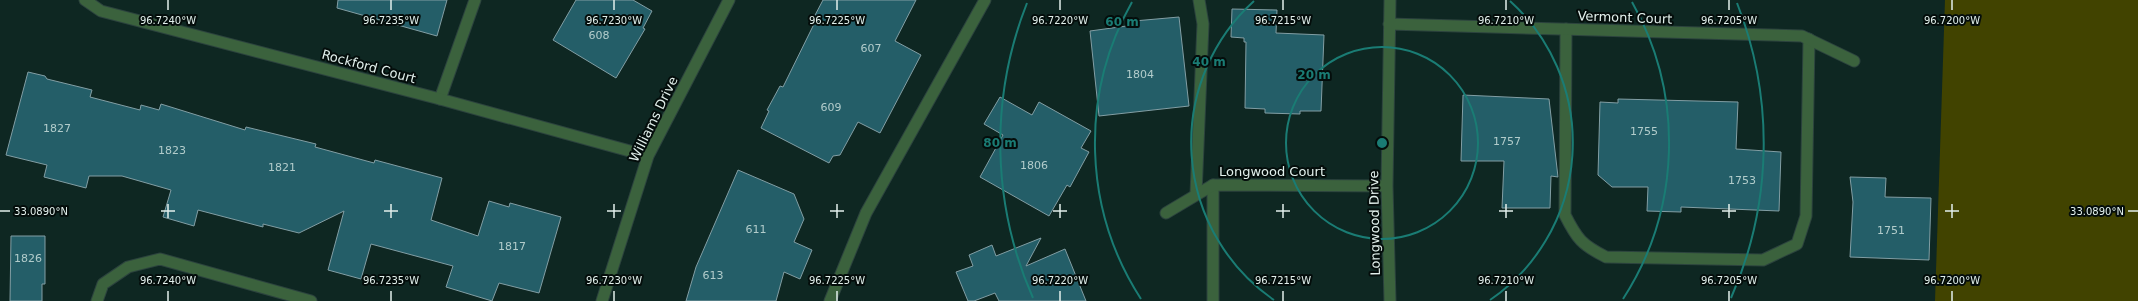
<svg xmlns="http://www.w3.org/2000/svg" width="2138" height="301" font-family="'DejaVu Sans',sans-serif">
<style>
.green{fill:#414300}
.building{fill:#245e68;stroke:#829ea4}
.lines{fill:none;stroke-linecap:round;stroke-linejoin:round}
.service-casing{stroke:#2c433e;stroke-width:13}
.minor-casing{stroke:#2c433e;stroke-width:13}
.service{stroke:#3b623d;stroke-width:11}
.minor{stroke:#3b623d;stroke-width:11}
.ticks{fill:none;stroke:#e2f0ec;stroke-width:1.5}
.ring{fill:none;stroke:#1a7c74;stroke-width:2}
.labels{text-anchor:middle;stroke-width:4;stroke-linejoin:round;paint-order:stroke}
.number-label{font-size:11px;fill:#b2cccb}
.street-label{font-size:13px;fill:#e2f0ec;stroke:#040d0b}
.ticks-label{font-size:10px;text-anchor:middle;fill:#e2f0ec;stroke:#040d0b;stroke-width:4;stroke-linejoin:round;paint-order:stroke}
.centre{fill:#1a7c74;stroke:#040d0b;stroke-width:2}
.ring-label{font-size:12px;text-anchor:middle;font-weight:bold;fill:#1a7c74;stroke:#040d0b;stroke-width:4;stroke-linejoin:round;paint-order:stroke}
</style>
<rect width="100%" height="100%" fill="#0e2722"/>
<path class="green" d="M 1945,0 L 2138,0 L 2138,301 L 1935,301 Z"/>
<path class="building" d="M 338,0 L 447,0 L 437,36 L 337,8 Z
M 576,0 L 633,0 L 652,11 L 643,28 L 645,29 L 616,78 L 553,40 Z
M 823,0 L 916,0 L 895,41 L 921,55 L 880,133 L 858,122 L 840,155 L 833,156 L 829,163 L 761,128 L 769,111 L 767,110 L 780,86 L 783,87 L 816,20 L 813,19 Z
M 1232,9 L 1277,10 L 1276,33 L 1324,35 L 1321,111 L 1300,111 L 1300,114 L 1265,113 L 1265,109 L 1245,108 L 1246,42 L 1244,42 L 1244,38 L 1231,37 Z
M 1179,17 L 1189,106 L 1099,116 L 1090,31 L 1134,25 L 1134,21 Z
M 28,72 L 45,76 L 47,79 L 92,90 L 90,97 L 140,110 L 141,105 L 159,110 L 161,104 L 245,130 L 246,127 L 316,144 L 315,147 L 374,163 L 375,160 L 442,178 L 431,220 L 478,236 L 489,201 L 509,207 L 510,203 L 561,217 L 539,293 L 499,283 L 492,301 L 446,287 L 453,266 L 371,244 L 361,279 L 328,270 L 344,211 L 299,233 L 263,224 L 263,227 L 198,210 L 194,226 L 163,217 L 171,190 L 122,176 L 89,176 L 86,188 L 44,177 L 47,165 L 6,155 Z
M 1463,95 L 1549,99 L 1558,177 L 1551,176 L 1550,208 L 1502,208 L 1504,161 L 1461,161 Z
M 1000,97 L 1032,115 L 1039,102 L 1091,131 L 1081,148 L 1089,152 L 1070,187 L 1067,185 L 1049,216 L 980,177 L 1003,135 L 984,124 Z
M 1618,99 L 1738,102 L 1736,149 L 1781,152 L 1779,211 L 1681,207 L 1681,212 L 1647,211 L 1648,187 L 1612,187 L 1598,175 L 1600,102 L 1618,103 Z
M 738,170 L 794,194 L 804,219 L 794,242 L 812,250 L 800,279 L 784,272 L 776,301 L 686,301 L 696,267 Z
M 1850,177 L 1886,178 L 1885,197 L 1931,198 L 1929,260 L 1850,257 L 1853,202 Z
M 11,236 L 45,236 L 45,284 L 42,284 L 42,301 L 10,301 Z
M 1041,238 L 1026,266 L 1065,249 L 1086,301 L 999,301 L 995,293 L 974,301 L 968,301 L 956,272 L 973,266 L 969,255 L 992,245 L 996,256 Z"/>
<g class="lines">
<g class="service-casing">
<path id="service" d="M 1566,29 L 1565,215 C 1577,239 1582,245 1606,257 L 1763,260 L 1797,244 L 1806,216 L 1809,39
M 440,99 L 475,0
M 1213,185 L 1213,301
M 1196,194 L 1203,24 L 1199,0
M 97,301 L 103,284 L 128,267 L 160,259 L 311,301
M 830,301 L 866,213 L 985,0"/>
</g>
<g class="minor-casing">
<path id="minor" d="M 85,0 L 101,11 L 440,99 L 648,156
M 1389,24 L 1802,36 L 1854,61
M 1166,213 L 1213,185 L 1387,186
M 602,301 L 648,156 L 729,0
M 1390,301 L 1387,186 L 1390,0"/>
</g>
<use href="#service" class="service"/>
<use href="#minor" class="minor"/>
</g>
<path class="ticks" d="M 168,0 L 168,10M 391,0 L 391,10M 614,0 L 614,10M 837,0 L 837,10M 1060,0 L 1060,10M 1283,0 L 1283,10M 1506,0 L 1506,10M 1729,0 L 1729,10M 1952,0 L 1952,10M 168,204 L 168,218M 391,204 L 391,218M 614,204 L 614,218M 837,204 L 837,218M 1060,204 L 1060,218M 1283,204 L 1283,218M 1506,204 L 1506,218M 1729,204 L 1729,218M 1952,204 L 1952,218M 0,211 L 10,211M 161,211 L 175,211M 384,211 L 398,211M 607,211 L 621,211M 830,211 L 844,211M 1053,211 L 1067,211M 1276,211 L 1290,211M 1499,211 L 1513,211M 1722,211 L 1736,211M 1945,211 L 1959,211M 2128,211 L 2138,211M 168,291 L 168,301M 391,291 L 391,301M 614,291 L 614,301M 837,291 L 837,301M 1060,291 L 1060,301M 1283,291 L 1283,301M 1506,291 L 1506,301M 1729,291 L 1729,301M 1952,291 L 1952,301"/>
<g class="ring">
<circle cx="1382" cy="143" r="96"/>
<path d="M1274 300A191 191 0 0 1 1254 1M1510 1A191 191 0 0 1 1490 300"/>
<path d="M1141 299A287 287 0 0 1 1132 2M1632 2A287 287 0 0 1 1623 299"/>
<path d="M1033 298A382 382 0 0 1 1027 3M1737 3A382 382 0 0 1 1731 298"/>
</g>
<g class="labels">
<g class="number-label">
<text x="599" y="39">608</text>
<text x="871" y="52">607</text>
<text x="1140" y="78">1804</text>
<text x="831" y="111">609</text>
<text x="57" y="132">1827</text>
<text x="1644" y="135">1755</text>
<text x="1507" y="145">1757</text>
<text x="172" y="154">1823</text>
<text x="1034" y="169">1806</text>
<text x="282" y="171">1821</text>
<text x="1742" y="184">1753</text>
<text x="756" y="233">611</text>
<text x="1891" y="234">1751</text>
<text x="512" y="250">1817</text>
<text x="28" y="262">1826</text>
<text x="713" y="279">613</text>
</g>
<g class="street-label">
<text transform="translate(1625 17) rotate(2)" y="5">Vermont Court</text>
<text transform="translate(369 66) rotate(15)" y="5">Rockford Court</text>
<text transform="translate(653 119) rotate(-64)" y="5">Williams Drive</text>
<text x="1272" y="176">Longwood Court</text>
<text transform="translate(1374 223) rotate(-91)" y="5">Longwood Drive</text>
</g>
</g>
<g class="ticks-label">
<text x="168" y="24">96.7240°W</text>
<text x="391" y="24">96.7235°W</text>
<text x="614" y="24">96.7230°W</text>
<text x="837" y="24">96.7225°W</text>
<text x="1060" y="24">96.7220°W</text>
<text x="1283" y="24">96.7215°W</text>
<text x="1506" y="24">96.7210°W</text>
<text x="1729" y="24">96.7205°W</text>
<text x="1952" y="24">96.7200°W</text>
<text x="41" y="215">33.0890°N</text>
<text x="2097" y="215">33.0890°N</text>
<text x="168" y="284">96.7240°W</text>
<text x="391" y="284">96.7235°W</text>
<text x="614" y="284">96.7230°W</text>
<text x="837" y="284">96.7225°W</text>
<text x="1060" y="284">96.7220°W</text>
<text x="1283" y="284">96.7215°W</text>
<text x="1506" y="284">96.7210°W</text>
<text x="1729" y="284">96.7205°W</text>
<text x="1952" y="284">96.7200°W</text>
</g>
<circle cx="1382" cy="143" r="6" class="centre"/>
<g class="ring-label">
<text x="1122" y="26">60 m</text>
<text x="1209" y="66">40 m</text>
<text x="1314" y="79">20 m</text>
<text x="1000" y="147">80 m</text>
</g>
</svg>
